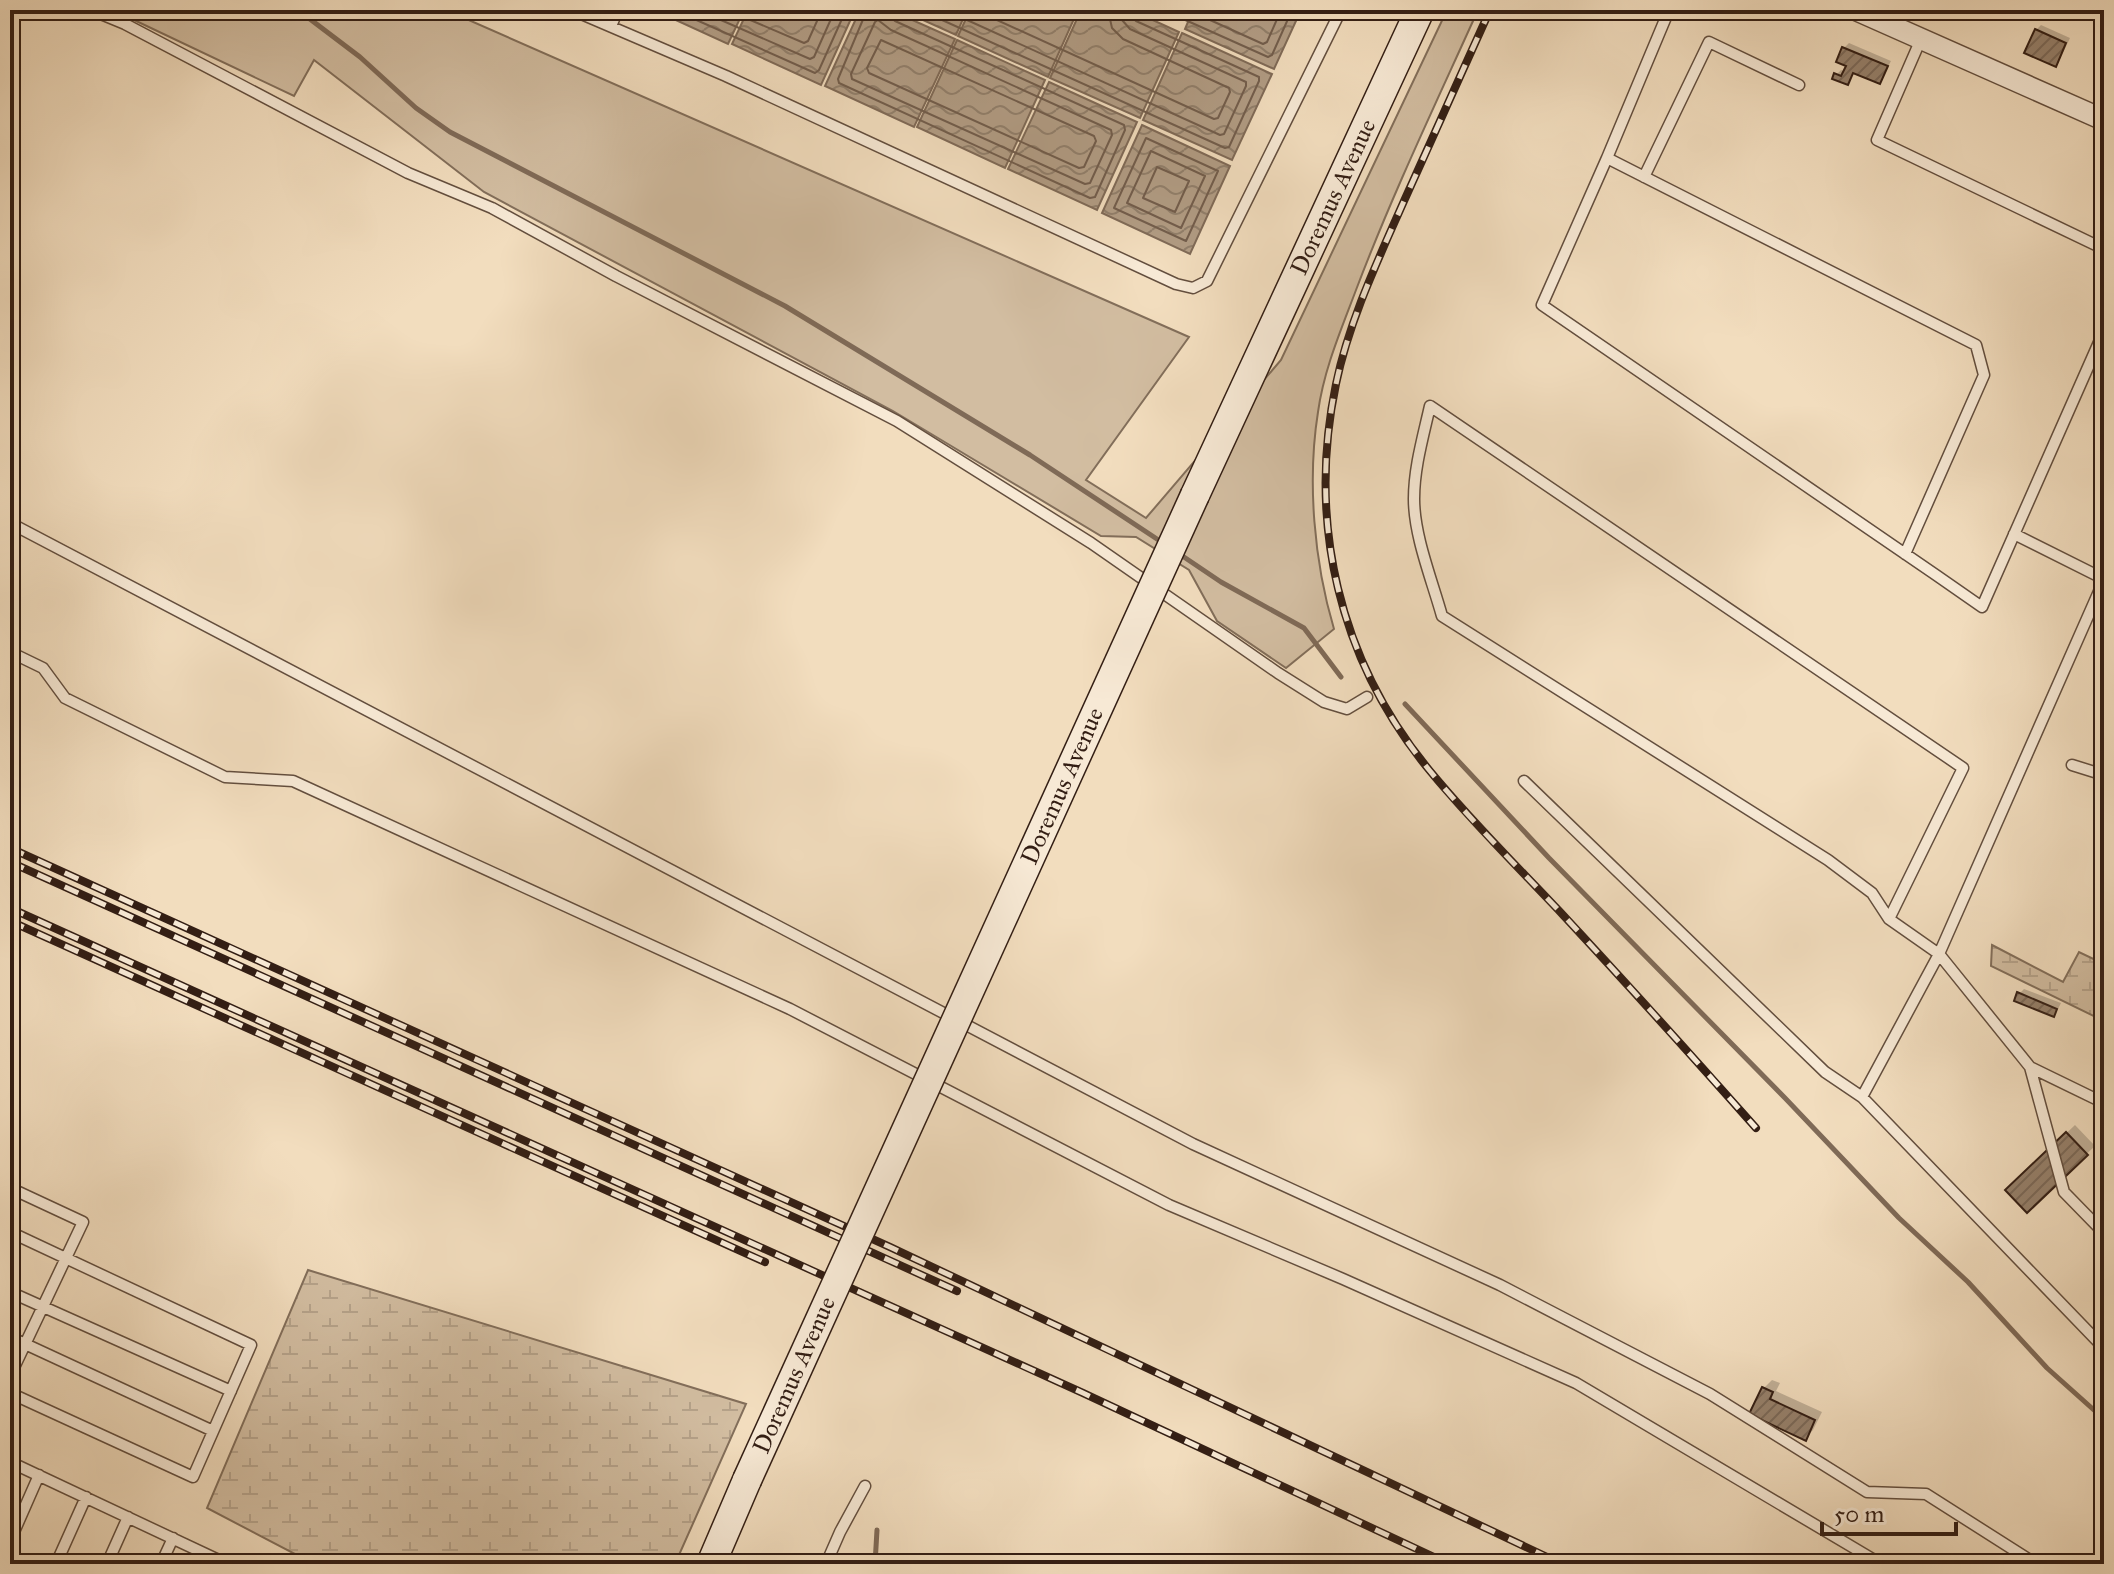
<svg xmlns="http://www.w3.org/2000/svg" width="2114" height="1574" font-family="'IM FELL Great Primer',serif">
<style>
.grass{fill:#d2bda1;stroke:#826e5a;stroke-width:2}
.wetland{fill:url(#wetland-marsh);stroke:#826e5a;stroke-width:2}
.water{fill:url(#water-waves);stroke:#7f6a57;stroke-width:2}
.shadow{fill:#0003}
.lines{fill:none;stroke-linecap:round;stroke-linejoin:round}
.shore{stroke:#725d4c;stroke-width:2}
.stream{stroke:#7f6a57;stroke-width:5}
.building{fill:url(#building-hatch);stroke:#331e14;stroke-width:2}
.lane-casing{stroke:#634e3e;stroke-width:13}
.street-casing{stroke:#634e3e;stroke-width:23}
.secondary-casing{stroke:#331e14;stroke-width:31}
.lane{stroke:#f7e9d5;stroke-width:10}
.street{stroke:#f7e9d5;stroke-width:20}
.secondary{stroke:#f7e9d5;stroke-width:28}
.rail-casing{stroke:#331e14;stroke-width:8}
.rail{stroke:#f7e9d5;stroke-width:5;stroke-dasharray:15;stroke-linecap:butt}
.secondary-bridge-casing{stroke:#331e14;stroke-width:31;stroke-linecap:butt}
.secondary-bridge{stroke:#f7e9d5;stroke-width:28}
.labels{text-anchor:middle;stroke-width:6;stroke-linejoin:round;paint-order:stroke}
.street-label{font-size:24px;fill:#331e14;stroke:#f7e9d5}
</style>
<defs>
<pattern id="wetland-marsh" width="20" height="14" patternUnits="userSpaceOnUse" patternTransform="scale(2)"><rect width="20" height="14" fill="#d2bda1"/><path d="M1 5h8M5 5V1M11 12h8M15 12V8" fill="none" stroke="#b5a28a"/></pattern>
<pattern id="water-waves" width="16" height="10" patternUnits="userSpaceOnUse" patternTransform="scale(2)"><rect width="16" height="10" fill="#b19c84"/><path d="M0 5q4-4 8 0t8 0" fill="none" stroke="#917f6b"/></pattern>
<pattern id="building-hatch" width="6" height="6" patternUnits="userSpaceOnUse" patternTransform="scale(2)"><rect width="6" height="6" fill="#96816c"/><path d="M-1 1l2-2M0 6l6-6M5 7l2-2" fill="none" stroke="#7b6958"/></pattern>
</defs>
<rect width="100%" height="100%" fill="#f2ddbe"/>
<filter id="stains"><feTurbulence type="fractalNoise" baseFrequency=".0025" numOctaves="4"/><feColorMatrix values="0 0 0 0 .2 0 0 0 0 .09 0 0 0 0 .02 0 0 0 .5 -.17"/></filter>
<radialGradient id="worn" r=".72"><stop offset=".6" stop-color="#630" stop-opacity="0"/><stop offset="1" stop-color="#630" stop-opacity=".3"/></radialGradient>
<path class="grass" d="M 113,10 L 446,10 L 1189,337 L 1086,480 L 1146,518 L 1281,360 L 1447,10 L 1478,10 C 1436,103 1392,195 1356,290 C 1341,330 1324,369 1318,412 C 1307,481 1314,562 1334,629 L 1286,668 L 1217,621 L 1189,570 L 1136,537 L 1101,536 L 893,411 L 484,192 L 314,60 L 294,96 Z"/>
<path class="wetland" d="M 1992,945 L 2063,982 L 2079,952 L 2104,964 L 2104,1021 L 1991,966 Z
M 308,1270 L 746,1404 L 675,1564 L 314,1564 L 207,1508 Z"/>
<path class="water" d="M 654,10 L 744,10 L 728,44 Z
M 748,10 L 855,10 L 821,85 L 732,44 Z
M 860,10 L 890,10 L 955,39 L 914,127 L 825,86 Z
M 901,10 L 967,10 L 956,35 Z
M 970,10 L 1078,10 L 1048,77 L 958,36 Z
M 1081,10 L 1131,10 L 1179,32 L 1140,118 L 1050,78 Z
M 1193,10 L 1301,10 L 1274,69 L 1185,29 Z
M 1182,33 L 1272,74 L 1232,160 L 1143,120 Z
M 957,40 L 1045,80 L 1005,168 L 917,127 Z
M 1049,82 L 1137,122 L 1097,210 L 1008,169 Z
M 1142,125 L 1230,166 L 1190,254 L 1102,213 Z"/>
<path class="shadow" d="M 2041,25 L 2070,38 L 2060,59 L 2055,64 L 2036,30 Z
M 1849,43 L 1891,61 L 1880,82 L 1855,71 L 1847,83 L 1836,75 L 1841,70 L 1846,72 L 1849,65 L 1844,48 Z
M 2024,989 L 2061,1003 L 2058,1009 L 2053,1014 L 2019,994 Z
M 2075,1125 L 2095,1146 L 2027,1210 L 2007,1190 Z
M 1772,1380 L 1780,1383 L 1776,1391 L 1822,1412 L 1813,1430 L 1805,1438 L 1752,1413 L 1764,1388 Z"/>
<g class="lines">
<path class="shore" d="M 674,10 L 815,73 L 819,70 L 846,10
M 698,10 L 810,59 L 814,57 L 835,10
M 727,10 L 804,43 L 808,41 L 822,10
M 867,10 L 838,79 L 839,83 L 1090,198 L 1095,197 L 1125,130 L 1124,125 L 895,21 L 890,16 L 889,10
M 920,10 L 1225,148 L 1229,147 L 1259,81 L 1259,77 L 1136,21 L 1131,16 L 1131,10
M 945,10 L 1220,135 L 1224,134 L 1246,86 L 1246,82 L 1130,29 L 1122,20 L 1120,10
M 975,10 L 1214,119 L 1218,118 L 1230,92 L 1229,88 L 1123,39 L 1112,28 L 1108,10
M 1163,10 L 1268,57 L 1272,55 L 1292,10
M 1188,10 L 1263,44 L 1267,42 L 1281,10
M 878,20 L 891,30 L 1111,130 L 1112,135 L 1090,183 L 1085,184 L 852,79 L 851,74 L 875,22 Z
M 881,40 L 1094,136 L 1096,141 L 1084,167 L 1079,168 L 869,73 L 867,68 Z
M 1146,138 L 1218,171 L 1186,241 L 1114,208 Z
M 1151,151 L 1205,176 L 1181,228 L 1127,203 Z
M 1157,167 L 1189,181 L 1175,212 L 1143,198 Z"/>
<path class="stream" d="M 298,10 L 360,57 L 416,108 L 450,132 L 785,306 L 1030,455 L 1163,543
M 1178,553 L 1221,582 L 1304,628 L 1341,677
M 1405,704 L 1549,858 L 1785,1098 L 1899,1218 L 1968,1282 L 2047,1368 L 2104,1419
M 875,1564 L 877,1530"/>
</g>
<path class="building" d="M 2035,29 L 2066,43 L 2056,67 L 2024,53 Z
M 1842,47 L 1888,66 L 1880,84 L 1853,73 L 1848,85 L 1832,79 L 1834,73 L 1841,76 L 1846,66 L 1836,62 Z
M 2017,992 L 2057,1009 L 2054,1017 L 2014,1001 Z
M 2066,1132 L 2088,1155 L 2027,1213 L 2005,1190 Z
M 1762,1387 L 1773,1392 L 1770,1399 L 1815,1420 L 1806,1441 L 1749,1414 Z"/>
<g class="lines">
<g class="lane-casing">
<path id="lane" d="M 91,10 L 125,24 L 408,173 L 492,208 L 616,276 L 897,421 L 1091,543 L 1278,673 L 1324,702 L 1347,709 L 1367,697
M 572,10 L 726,76 L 1176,284 L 1193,288 L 1207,281 L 1341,10
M 611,26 L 618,10
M 1921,39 L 1877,140 L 2104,249
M 1607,158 L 1669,10
M 1644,177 L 1709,42 L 1799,85
M 10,523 L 1193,1144 L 1500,1285 L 1710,1394 L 1867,1492 L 1926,1494 L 2036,1564
M 2014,534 L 2104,579
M 1905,554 L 1984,375 L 1976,345 L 1607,158 L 1542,305 L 1936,575 L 1982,607 L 2104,331
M 2104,580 L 1939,954 L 2030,1067 L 2064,1192 L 2104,1233
M 10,652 L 43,668 L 65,698 L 225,777 L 293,781 L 790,1009 L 1169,1205 L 1343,1279 L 1576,1383 L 1881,1564
M 2072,765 L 2104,775
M 1524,781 L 1825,1072 L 1862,1097 L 1939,954 L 1889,919 L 1872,893 L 1828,860 L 1442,616 C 1432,580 1414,536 1414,499 C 1414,468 1423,437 1430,406 L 1963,768 L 1889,919
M 2030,1067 L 2104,1103
M 1862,1097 L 2104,1348
M 10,1188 L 83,1222 L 10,1376
M 10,1232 L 251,1345 L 193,1477 L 10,1393
M 10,1292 L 231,1391
M 10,1337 L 213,1431
M 10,1462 L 227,1564
M 10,1541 L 39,1475
M 56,1564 L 86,1497
M 107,1564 L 128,1517
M 161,1564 L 173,1538
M 826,1564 L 840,1532 L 865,1486"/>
</g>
<g class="street-casing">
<path id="street" d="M 1856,10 L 2104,120"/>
</g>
<g class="secondary-casing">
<path id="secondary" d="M 1195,495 L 1420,10
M 711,1564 L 747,1480"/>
</g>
<use href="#lane" class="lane"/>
<use href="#street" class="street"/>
<use href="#secondary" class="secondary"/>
<g class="rail-casing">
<path id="rail" d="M 1490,10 C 1461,74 1433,137 1404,201 C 1378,260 1349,321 1336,384 C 1307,523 1339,661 1430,771 C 1471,821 1518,867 1563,915 C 1628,985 1692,1056 1756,1128
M 10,848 L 890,1247 L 1562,1564
M 10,862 L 957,1291
M 10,908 L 1083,1393 L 1449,1564
M 10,921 L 765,1262"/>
</g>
<use href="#rail" class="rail"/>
<g class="secondary-bridge-casing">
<path id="secondary-bridge" d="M 747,1480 L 1195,495"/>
</g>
<use href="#secondary-bridge" class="secondary-bridge"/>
</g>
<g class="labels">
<g class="street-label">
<text transform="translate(1333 197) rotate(-65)" y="8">Doremus Avenue</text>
<text transform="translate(1062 786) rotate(-66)" y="8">Doremus Avenue</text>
<text transform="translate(794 1375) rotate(-66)" y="8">Doremus Avenue</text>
</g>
</g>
<rect width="2114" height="1574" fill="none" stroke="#f2ddbe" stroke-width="40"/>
<rect x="12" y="12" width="2090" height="1550" fill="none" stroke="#331e14" stroke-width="4"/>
<rect x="20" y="20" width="2074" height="1534" fill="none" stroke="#331e14" stroke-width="2"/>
<path d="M1822 1522v12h134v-12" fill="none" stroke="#331e14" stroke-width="4"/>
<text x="1834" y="1522" font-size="24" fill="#331e14" stroke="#f7e9d5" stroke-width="6" paint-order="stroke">50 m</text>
<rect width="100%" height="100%" filter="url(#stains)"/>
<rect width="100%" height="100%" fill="url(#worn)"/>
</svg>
